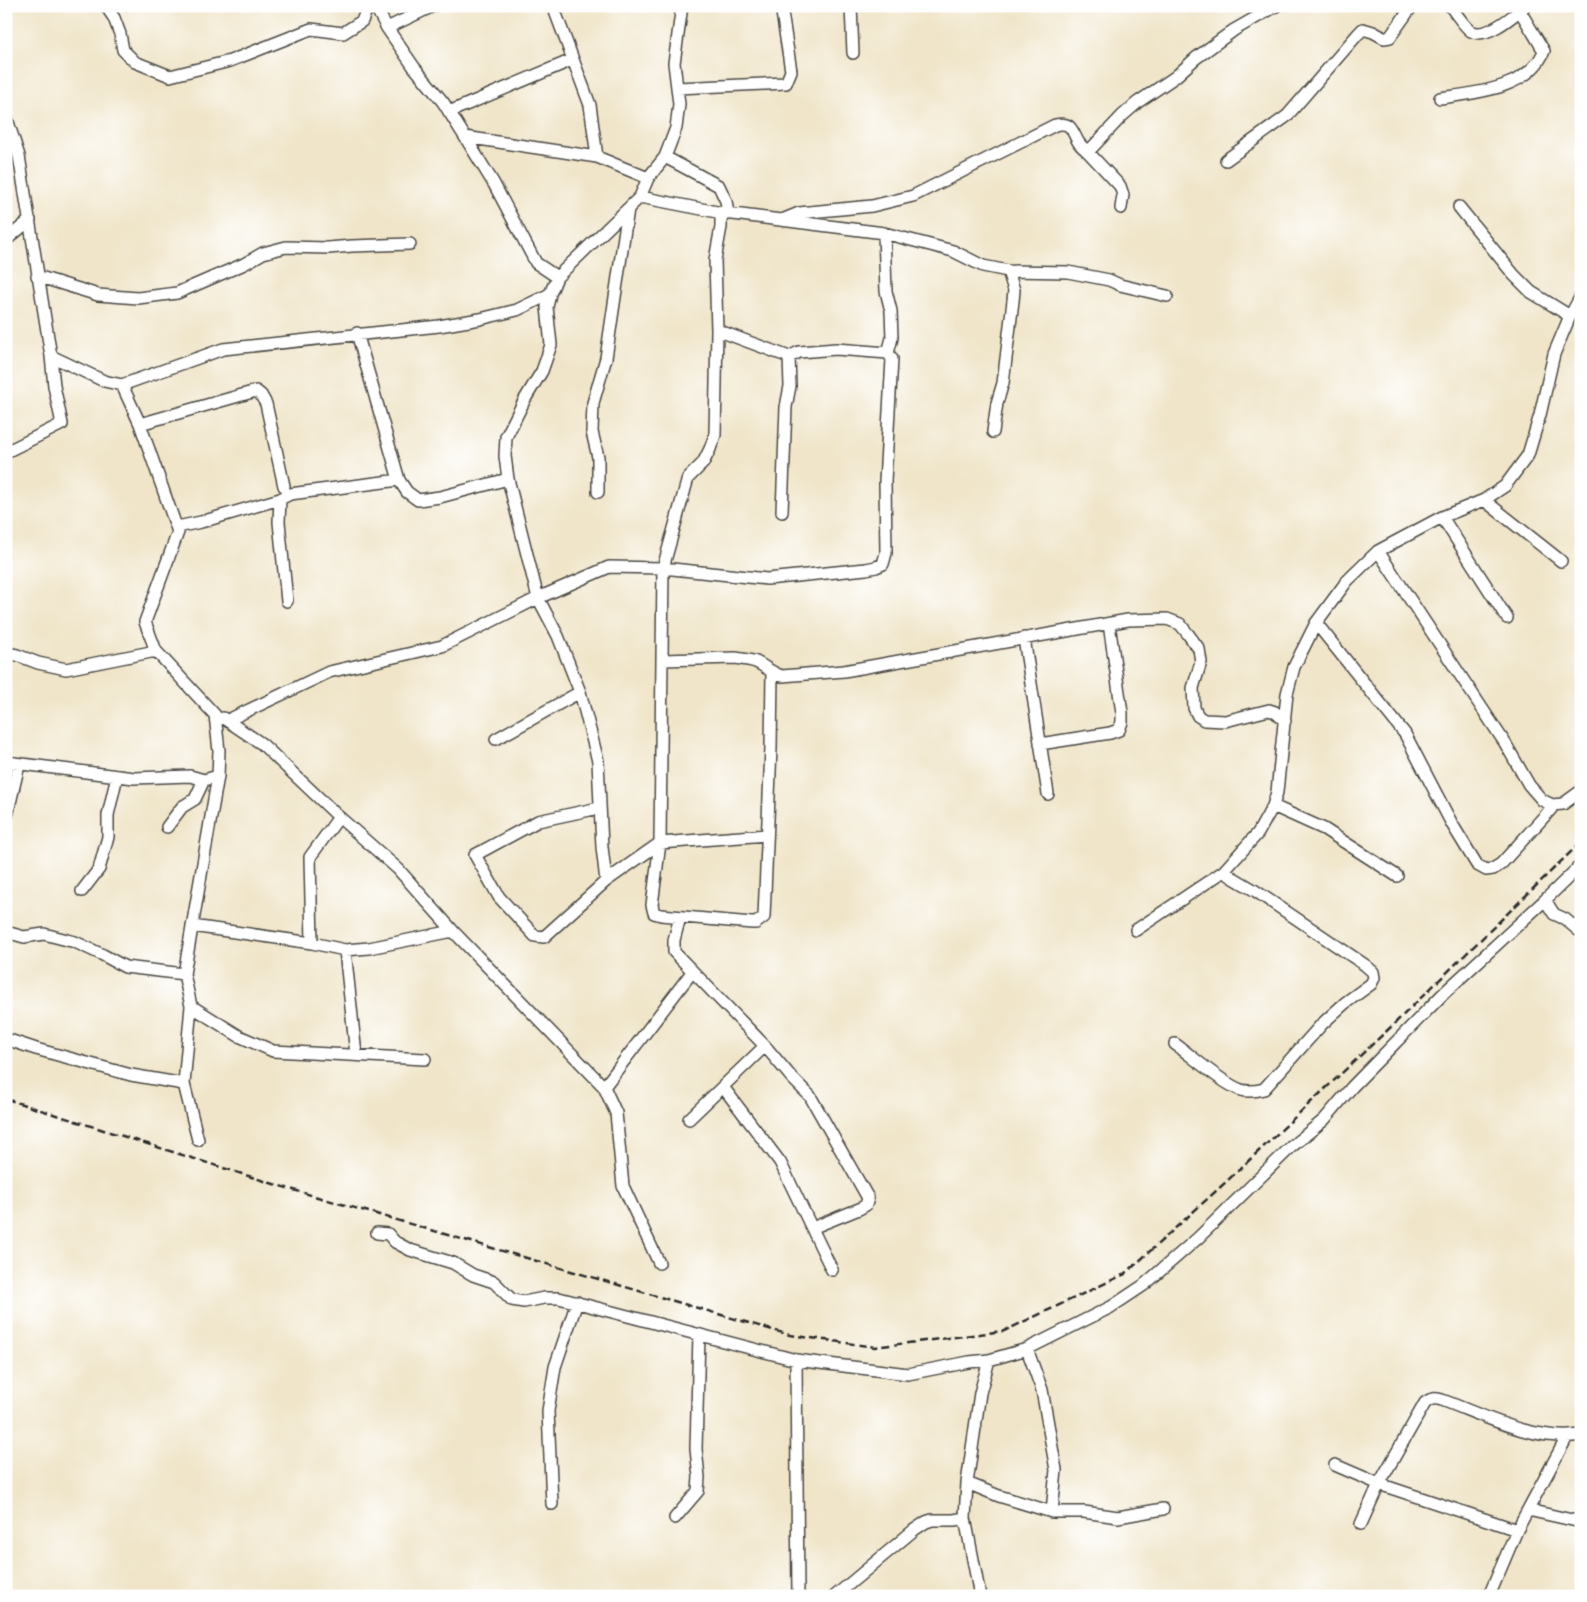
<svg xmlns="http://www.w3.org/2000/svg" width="1587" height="1602" font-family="Sriracha,sans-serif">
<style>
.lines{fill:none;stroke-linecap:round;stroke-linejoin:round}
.minor-casing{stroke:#494743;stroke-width:14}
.minor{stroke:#fff;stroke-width:11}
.rail{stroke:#2b2b2b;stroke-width:2.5;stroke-dasharray:8 4;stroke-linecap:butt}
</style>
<rect width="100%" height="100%" fill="#fff"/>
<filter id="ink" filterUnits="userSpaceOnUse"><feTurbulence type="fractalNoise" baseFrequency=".02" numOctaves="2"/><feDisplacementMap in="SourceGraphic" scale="10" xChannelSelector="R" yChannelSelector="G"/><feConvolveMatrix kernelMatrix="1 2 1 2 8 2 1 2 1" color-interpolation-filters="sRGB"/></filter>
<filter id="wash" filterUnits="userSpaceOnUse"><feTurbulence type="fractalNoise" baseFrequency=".0096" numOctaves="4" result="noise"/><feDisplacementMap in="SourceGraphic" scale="20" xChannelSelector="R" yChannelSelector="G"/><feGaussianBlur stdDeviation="1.12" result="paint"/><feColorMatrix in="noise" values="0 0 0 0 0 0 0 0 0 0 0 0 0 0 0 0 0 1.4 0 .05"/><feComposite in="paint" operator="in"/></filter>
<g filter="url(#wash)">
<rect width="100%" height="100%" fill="#f0e5c9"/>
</g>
<g filter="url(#ink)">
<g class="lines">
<g class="minor-casing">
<path id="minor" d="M 106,6 L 114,18 L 120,34 L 123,50 L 135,62 L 170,76 L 230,61 L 311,29 L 343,33 L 362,21 L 368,6
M 375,6 L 387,28 L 414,67 L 443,102 L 470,145 L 494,184 L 536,263 L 557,277
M 553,6 L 590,105 L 597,157
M 851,6 L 853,53
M 1450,6 C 1456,13 1463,25 1471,31 C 1486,40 1513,16 1524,7
M 387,28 L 433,6
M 677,88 L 786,83 L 791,71 L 781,6
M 1440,98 C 1475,93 1529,89 1544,51 L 1520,11
M 449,112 L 572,60
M 6,116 L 19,156 L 51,356 L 104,381 L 122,385 L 140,424 L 178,532 L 145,622 L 156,651 L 215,715 L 219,751 L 218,776 L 184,974 L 125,967 L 103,955 L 75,942 L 44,934 L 24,937 L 6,932
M 465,137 L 597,157 L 648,178
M 1088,152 L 1120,186 L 1123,195 L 1121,208
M 665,157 L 719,186 L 726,201 L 728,214
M 1226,160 L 1287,116 L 1358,34 L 1363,29 L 1373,32 L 1384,38 L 1390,37 L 1412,6
M 640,197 L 717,212 L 721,216 L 721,227 L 715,260 L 717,330 L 715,435 L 710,449 L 703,463 L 688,478 L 663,568 L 660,843 L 652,905 L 654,913 L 661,915 L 752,923 L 756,923 L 764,917 L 771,748 L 772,673
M 1459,207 L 1514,275 L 1531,292 L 1570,316
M 717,212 L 884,233 L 953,251 L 983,266 L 1008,271 L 1068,272 L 1109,280 L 1120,285 L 1167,296
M 782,220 L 799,213 L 872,206 L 913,196 L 1055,125 C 1073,121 1071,131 1079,143 C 1081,146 1085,149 1088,152 L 1122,116 L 1138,102 L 1175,77 L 1196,58 L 1234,30 L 1276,6
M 6,240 L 30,220
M 37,276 L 98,295 L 138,298 L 177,293 L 244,264 L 263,253 L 286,247 L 328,248 L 352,246 L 410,244
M 717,330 L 789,357 L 799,352 L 836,349 L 888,353
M 357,333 L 399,480 L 407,492 L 418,500 L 440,497 L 508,479 L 505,456 L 506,437 L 525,399 L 542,371 L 551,345 L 547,307 L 550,294 L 557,277 L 640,197 L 648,178 L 665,157 L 676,128 L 679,104 L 674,63 L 682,6
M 122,385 L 223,349 L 439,326 L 480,319 L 517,310 L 550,294
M 140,424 L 256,391 L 261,395 L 266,404 L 284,486
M 993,432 L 997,403 L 1003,383 L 1013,301 L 1014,290 L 1008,271
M 6,452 L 62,424 L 54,386 L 51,356
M 508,479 L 538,598 L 558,636 L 580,692 L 598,761 L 602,847 L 606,881
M 598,492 L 598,457 L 592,432 L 593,403 L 606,358 L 628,209
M 280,499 L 279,522 L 287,601
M 1484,500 L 1561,561
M 782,512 L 786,407 L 790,386 L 789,357
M 1442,517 L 1507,618
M 177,527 L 201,522 L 280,499 L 290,494 L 399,480
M 1378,551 L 1505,743 L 1529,785 L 1542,800 L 1552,805 L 1563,804 L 1581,791
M 1316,623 L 1405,734 L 1452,824 L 1477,865 L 1486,870 L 1493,869 L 1501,864 L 1551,809 L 1552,805
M 1024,638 L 1048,794
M 6,653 L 17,655 L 38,663 L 66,669 L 156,651
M 662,660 L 735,658 C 742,659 750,660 756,662 C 766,667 772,673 782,676 L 844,671 L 1128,620 L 1167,619 L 1180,624 L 1188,634 L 1199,649 L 1201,662 L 1193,688 L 1194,708 L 1198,716 L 1204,720 L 1225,721 L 1269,710 L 1275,712 L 1285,721
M 223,718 L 262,744 L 339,817 L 398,869 L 453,931 L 604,1087 L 616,1113 L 623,1186 L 659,1263
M 228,720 L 329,672 L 442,646 L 538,598 L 609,567 L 663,568 L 767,579 L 866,569 L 876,567 L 883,564 L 886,553 L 885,481 L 892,359 L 888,353 L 892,338 L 891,311 L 886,291 L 884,233
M 496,739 L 580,692
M 1040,744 L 1110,733 L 1119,730 L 1122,722 L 1122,713 L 1109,624
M 6,762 L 134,778 L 190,776 L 204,780 L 218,776
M 1273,806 L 1324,829 L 1397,876
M 599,808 L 538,821 L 475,855 L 499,897 L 535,936 L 544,937 L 606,881 L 660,843 L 767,835
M 6,820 L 18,769 L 15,763
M 167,827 L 182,807 L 195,799 L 204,780
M 82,891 L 99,869 L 108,837 L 108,815 L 117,776
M 1545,900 L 1554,914 L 1565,919 L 1578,930 L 1581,930
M 680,917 L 674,940 L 674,952 L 765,1046 L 792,1078 L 810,1096 L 868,1198 L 866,1205 L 859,1209 L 812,1228
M 192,926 L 312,943 L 345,950 L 369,948 L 453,931
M 1136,930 L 1224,871 L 1258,833 L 1273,806 L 1277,792 L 1287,694 L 1294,667 L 1316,623 L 1347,581 L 1378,551 L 1442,517 L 1484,500 L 1505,486 L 1528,455 L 1540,415 L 1554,354 L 1570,316 L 1581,296
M 312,943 L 310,857 L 339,817
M 345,950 L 356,1055
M 184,974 L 191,1006 L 239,1036 L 273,1051 L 425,1059
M 191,1006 L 184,1084 L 198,1140
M 6,1039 L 36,1049 L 131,1075 L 184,1084
M 1175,1044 C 1192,1056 1223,1084 1241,1090 C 1248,1092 1256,1091 1264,1089 L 1322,1024 L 1345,1003 L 1371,984 L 1374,978 L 1373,972 L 1365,965 L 1254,890 L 1232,877 L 1224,871
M 604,1087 L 692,972
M 723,1087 L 780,1162 L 832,1270
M 689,1119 L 765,1046
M 377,1233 L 388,1234 L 395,1242 L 410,1250 L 453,1263 L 473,1275 L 494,1282 L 512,1300 L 524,1302 L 544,1298 L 559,1298 L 796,1360 L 908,1374 L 969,1362 L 989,1360 L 1027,1349 L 1111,1307 L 1144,1285 L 1198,1238 L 1291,1147 L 1324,1120 L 1352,1087 L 1445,992 L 1545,900 L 1581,865
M 1027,1349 L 1042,1390 L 1056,1470 L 1052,1512
M 796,1360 L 798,1596
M 1335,1465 L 1379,1484 L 1517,1530
M 967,1483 L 999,1496 L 1052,1512 L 1084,1512 L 1118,1517 L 1163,1509
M 552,1504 L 548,1411 L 555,1367 L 577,1302
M 1528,1510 L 1581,1522
M 675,1518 L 698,1491 L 699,1477 L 696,1449 L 699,1335
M 1361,1524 L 1379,1484 L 1425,1403 C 1431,1398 1435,1398 1442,1400 C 1485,1416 1534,1442 1581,1435
M 835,1596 L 914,1530 L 926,1522 L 932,1520 L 954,1520 L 965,1518
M 980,1596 L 965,1518 L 967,1483 L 980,1393 L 989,1360
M 1489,1596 L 1517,1530 L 1567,1437"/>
</g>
<use href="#minor" class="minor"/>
<path class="rail" d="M 6,1099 L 280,1186 L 790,1335 L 875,1347 L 1004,1331 L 1125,1274 L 1227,1181 L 1393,1025 L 1581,842"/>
</g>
</g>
<rect width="1587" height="1602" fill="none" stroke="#fff" stroke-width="25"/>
</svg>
